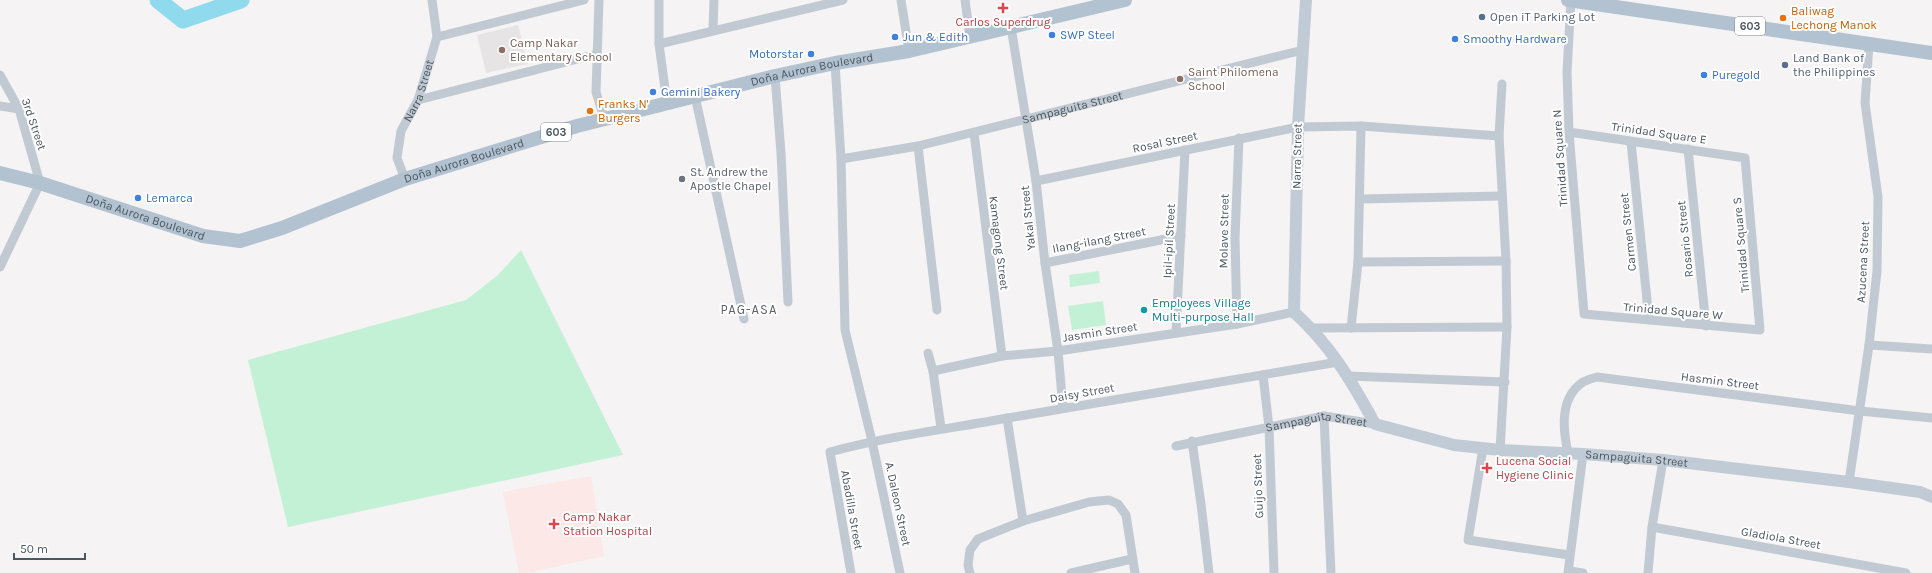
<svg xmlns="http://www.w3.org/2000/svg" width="1932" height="573" font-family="Karla,sans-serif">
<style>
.education{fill:#e6e4e5}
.medical{fill:#fce8e6}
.green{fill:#c3f1d5}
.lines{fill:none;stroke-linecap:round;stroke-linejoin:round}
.river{stroke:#90daee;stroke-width:17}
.street{stroke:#c1cad2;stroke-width:9}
.secondary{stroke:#c1cbd6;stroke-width:12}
.primary{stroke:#b3c2d1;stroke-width:14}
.health-dot{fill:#e0444e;stroke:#fff;stroke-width:1.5}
.service-dot{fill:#5c6f8a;stroke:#fff;stroke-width:1.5}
.food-dot{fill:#e8710a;stroke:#fff;stroke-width:1.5}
.shop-dot{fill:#3f7fe0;stroke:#fff;stroke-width:1.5}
.education-dot{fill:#8d6e63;stroke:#fff;stroke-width:1.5}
.worship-dot{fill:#6b7280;stroke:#fff;stroke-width:1.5}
.culture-dot{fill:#0f9aa8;stroke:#fff;stroke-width:1.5}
.labels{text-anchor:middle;stroke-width:4;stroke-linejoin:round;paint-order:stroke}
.shield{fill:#fff;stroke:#808990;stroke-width:1}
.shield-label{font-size:11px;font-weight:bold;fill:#4a5661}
.food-label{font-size:12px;fill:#c56008;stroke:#fff;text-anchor:start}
.service-label{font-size:12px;fill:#4e5e75;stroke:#fff;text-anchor:start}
.health-label{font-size:12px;fill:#be3a42;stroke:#fff;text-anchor:start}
.shop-label{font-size:12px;fill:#366cbe;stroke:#fff;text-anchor:start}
.education-label{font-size:12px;fill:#785e54;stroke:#fff;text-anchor:start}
.street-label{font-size:12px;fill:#4a5661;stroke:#fff}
.worship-label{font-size:12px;fill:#5b616d;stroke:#fff;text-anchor:start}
.culture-label{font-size:12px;fill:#0d838f;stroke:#fff;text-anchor:start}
.neighbourhood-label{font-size:13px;letter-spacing:1px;fill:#5f6368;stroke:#fff}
</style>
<rect width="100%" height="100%" fill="#f5f3f3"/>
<path class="education" d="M 518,25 L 528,64 L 486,73 L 477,35 Z"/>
<path class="medical" d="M 591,476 L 604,556 L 528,573 L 519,573 L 503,492 Z"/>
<path class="green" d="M 521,250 L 623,455 L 288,527 L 248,360 L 466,300 L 497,276 Z
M 1099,271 L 1100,283 L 1070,287 L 1069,275 Z
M 1103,301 L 1106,325 L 1072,330 L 1068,306 Z"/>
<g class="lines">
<path class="river" d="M 158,0 L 183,20 L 241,0"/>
<g class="street">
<path d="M 599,0 L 596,92 L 604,118"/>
<path d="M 659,0 L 659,44 L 667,103"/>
<path d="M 901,0 L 909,51"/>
<path d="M 965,0 L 970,37"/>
<path d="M 1011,27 L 1036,181 L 1045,263 L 1058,351 L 1063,408"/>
<path d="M 713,30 L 714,0"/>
<path d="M 437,37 L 584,0"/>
<path d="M 659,44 L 843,0"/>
<path d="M 835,63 L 841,159 L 845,330 L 872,441 L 900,573"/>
<path d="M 0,75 L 19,109 L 40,183 L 0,267"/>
<path d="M 775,76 L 781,153 L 788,302"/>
<path d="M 695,96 L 744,319"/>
<path d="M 418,100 L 597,54"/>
<path d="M 0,106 L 19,109"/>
<path d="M 1569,132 L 1745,158 L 1760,330 L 1584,314 L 1569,132 L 1567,72 L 1571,0"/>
<path d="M 974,133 L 1002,356"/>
<path d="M 1631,142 L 1649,320"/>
<path d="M 918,146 L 937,310"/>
<path d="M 1688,149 L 1706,326"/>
<path id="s1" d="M 841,159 L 918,146 L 1303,50"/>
<path id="s2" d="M 405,179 L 397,158 L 401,131 L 418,100 L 437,37 L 432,0"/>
<path d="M 1036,181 L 1298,127 L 1361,126 L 1499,136"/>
<path d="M 1360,199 L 1502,196"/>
<path d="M 1358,262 L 1506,261"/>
<path d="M 1045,263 L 1181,236"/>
<path d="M 1237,324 L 1235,238 L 1239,138"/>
<path d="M 1312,328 L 1507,327"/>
<path d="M 1351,328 L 1358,262 L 1361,126"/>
<path d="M 1176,332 L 1185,150"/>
<path d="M 1869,345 L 1932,349"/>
<path d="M 928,353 L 933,371 L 941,428"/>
<path d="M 933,371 L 1002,356 L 1058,351 L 1237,324 L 1294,312"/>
<path d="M 1263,375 L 1269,427 L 1274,573"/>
<path d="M 1348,376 L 1505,382"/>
<path d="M 1324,416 L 1331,573"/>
<path d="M 1007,418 L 1023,521"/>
<path d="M 1192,441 L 1201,504 L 1209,573"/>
<path id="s3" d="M 1176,446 L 1324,416 L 1375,424"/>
<path d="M 1483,448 L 1468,540 L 1569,555"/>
<path d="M 1500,450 L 1507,327 L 1506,261 L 1499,136 L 1502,84"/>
<path d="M 1568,453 C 1563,430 1559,398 1583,382 C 1587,380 1593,378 1597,377 L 1860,411 L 1932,418"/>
<path d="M 1849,482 L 1869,345 L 1877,271 L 1878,197 L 1865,103 L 1869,44"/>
<path d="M 1652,527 L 1906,573"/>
<path d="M 1569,571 L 1583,573"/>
<path d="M 851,573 L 830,452 C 889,436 948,429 1008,418 C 1118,399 1228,381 1338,362"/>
<path d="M 970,573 L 968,565 L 970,550 L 978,539 L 1023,521 L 1089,502 L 1109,500 L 1118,504 L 1126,515 L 1135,573"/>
<path d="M 1071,573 L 1132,559"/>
<path d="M 1568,573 L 1583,454"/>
<path d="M 1648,573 L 1652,527 L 1663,460"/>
</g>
<path class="secondary" id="s4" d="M 1306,0 L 1298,127 L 1294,312 C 1331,346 1351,380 1375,424 L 1454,445 L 1500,450 L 1583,454 L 1663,460 L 1849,482 L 1920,492 L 1932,497"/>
<g class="primary">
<path d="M 1568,0 L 1932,53"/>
<path id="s5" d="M 0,173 L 40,183 L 203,236 L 240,241 L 282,228 L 405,179 L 577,126 L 775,76 L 835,63 L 909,51 L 1125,0"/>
</g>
</g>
<g class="health-dot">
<path d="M1001 2h4v4h4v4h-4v4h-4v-4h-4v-4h4z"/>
<path d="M1485 462h4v4h4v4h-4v4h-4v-4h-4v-4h4z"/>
<path d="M552 518h4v4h4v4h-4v4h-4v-4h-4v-4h4z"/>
</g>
<g class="service-dot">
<circle cx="1482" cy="17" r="4"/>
<circle cx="1785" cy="65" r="4"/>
</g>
<g class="food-dot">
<circle cx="1783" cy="18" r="4"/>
<circle cx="590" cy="111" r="4"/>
</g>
<g class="shop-dot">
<circle cx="1052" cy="35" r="4"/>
<circle cx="895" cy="37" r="4"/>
<circle cx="1455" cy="39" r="4"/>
<circle cx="811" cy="54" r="4"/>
<circle cx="1704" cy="75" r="4"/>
<circle cx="653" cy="92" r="4"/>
<circle cx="138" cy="198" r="4"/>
</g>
<g class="education-dot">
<circle cx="502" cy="50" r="4"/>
<circle cx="1180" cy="79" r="4"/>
</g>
<circle class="worship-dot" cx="682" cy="179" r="4"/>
<circle class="culture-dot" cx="1144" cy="310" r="4"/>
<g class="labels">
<g class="shield">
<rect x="1735" y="17" width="30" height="18" rx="3"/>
<rect x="541" y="123" width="30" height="18" rx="3"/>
</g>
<g class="shield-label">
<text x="1750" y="30">603</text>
<text x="556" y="136">603</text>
</g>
<g class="food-label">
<text x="1791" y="15">Baliwag<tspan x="1791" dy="14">Lechong Manok</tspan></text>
<text x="598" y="108">Franks N'<tspan x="598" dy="14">Burgers</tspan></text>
</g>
<g class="service-label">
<text x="1490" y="21">Open iT Parking Lot</text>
<text x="1793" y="62">Land Bank of<tspan x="1793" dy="14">the Philippines</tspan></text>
</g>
<g class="health-label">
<text x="1003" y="26" text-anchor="middle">Carlos Superdrug</text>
<text x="1496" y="465">Lucena Social<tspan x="1496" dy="14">Hygiene Clinic</tspan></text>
<text x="563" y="521">Camp Nakar<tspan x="563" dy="14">Station Hospital</tspan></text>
</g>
<g class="shop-label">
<text x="1060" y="39">SWP Steel</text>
<text x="903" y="41">Jun &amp; Edith</text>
<text x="1463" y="43">Smoothy Hardware</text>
<text x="803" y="58" text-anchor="end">Motorstar</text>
<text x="1712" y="79">Puregold</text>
<text x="661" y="96">Gemini Bakery</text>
<text x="146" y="202">Lemarca</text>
</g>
<g class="education-label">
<text x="510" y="47">Camp Nakar<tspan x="510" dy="14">Elementary School</tspan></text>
<text x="1188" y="76">Saint Philomena<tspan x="1188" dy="14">School</tspan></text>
</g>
<g class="street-label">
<text dy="4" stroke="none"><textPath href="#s5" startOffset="848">Doña Aurora Boulevard</textPath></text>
<text dy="4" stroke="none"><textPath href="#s2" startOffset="94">Narra Street</textPath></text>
<text dy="4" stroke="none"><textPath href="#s1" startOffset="237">Sampaguita Street</textPath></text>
<text transform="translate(34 124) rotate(71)" y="4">3rd Street</text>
<text transform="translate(1659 133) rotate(8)" y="4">Trinidad Square E</text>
<text transform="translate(1165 142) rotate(-12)" y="4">Rosal Street</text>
<text transform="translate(1297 156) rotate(-89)" y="4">Narra Street</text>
<text transform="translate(1560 158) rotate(-94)" y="4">Trinidad Square N</text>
<text dy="4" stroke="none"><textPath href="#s5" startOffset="488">Doña Aurora Boulevard</textPath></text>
<text dy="4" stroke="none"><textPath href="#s5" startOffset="152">Doña Aurora Boulevard</textPath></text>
<text transform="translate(1028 218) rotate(-96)" y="4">Yakal Street</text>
<text transform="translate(1224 231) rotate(-89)" y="4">Molave Street</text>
<text transform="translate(1628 232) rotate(-96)" y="4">Carmen Street</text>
<text transform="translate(1685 239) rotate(-96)" y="4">Rosario Street</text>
<text transform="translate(1099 240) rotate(-11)" y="4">Ilang-ilang Street</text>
<text transform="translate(1169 241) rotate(-87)" y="4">Ipil-ipil Street</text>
<text transform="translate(999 243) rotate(83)" y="4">Kamagong Street</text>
<text transform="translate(1741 245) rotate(-95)" y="4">Trinidad Square S</text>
<text transform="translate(1863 262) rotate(-87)" y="4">Azucena Street</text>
<text transform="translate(1673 311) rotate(5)" y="4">Trinidad Square W</text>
<text transform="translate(1100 332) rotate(-9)" y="4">Jasmin Street</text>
<text transform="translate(1720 381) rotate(7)" y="4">Hasmin Street</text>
<text transform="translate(1082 393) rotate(-10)" y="4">Daisy Street</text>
<text dy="4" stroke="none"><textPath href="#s3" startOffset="143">Sampaguita Street</textPath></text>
<text dy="4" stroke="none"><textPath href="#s4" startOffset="716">Sampaguita Street</textPath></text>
<text transform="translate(1258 486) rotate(-92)" y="4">Guijo Street</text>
<text transform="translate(898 504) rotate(78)" y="4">A. Daleon Street</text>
<text transform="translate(852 510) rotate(80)" y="4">Abadilla Street</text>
<text transform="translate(1781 538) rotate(10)" y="4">Gladiola Street</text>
</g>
<g class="worship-label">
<text x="690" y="176">St. Andrew the<tspan x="690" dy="14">Apostle Chapel</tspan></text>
</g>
<g class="culture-label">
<text x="1152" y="307">Employees Village<tspan x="1152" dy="14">Multi-purpose Hall</tspan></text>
</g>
<g class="neighbourhood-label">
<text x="749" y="314">PAG-ASA</text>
</g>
</g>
<path d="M14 553v6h71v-6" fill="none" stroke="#4a5661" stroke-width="2"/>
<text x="20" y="553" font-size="12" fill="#4a5661" stroke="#ffffff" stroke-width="3" paint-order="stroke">50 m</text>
</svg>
